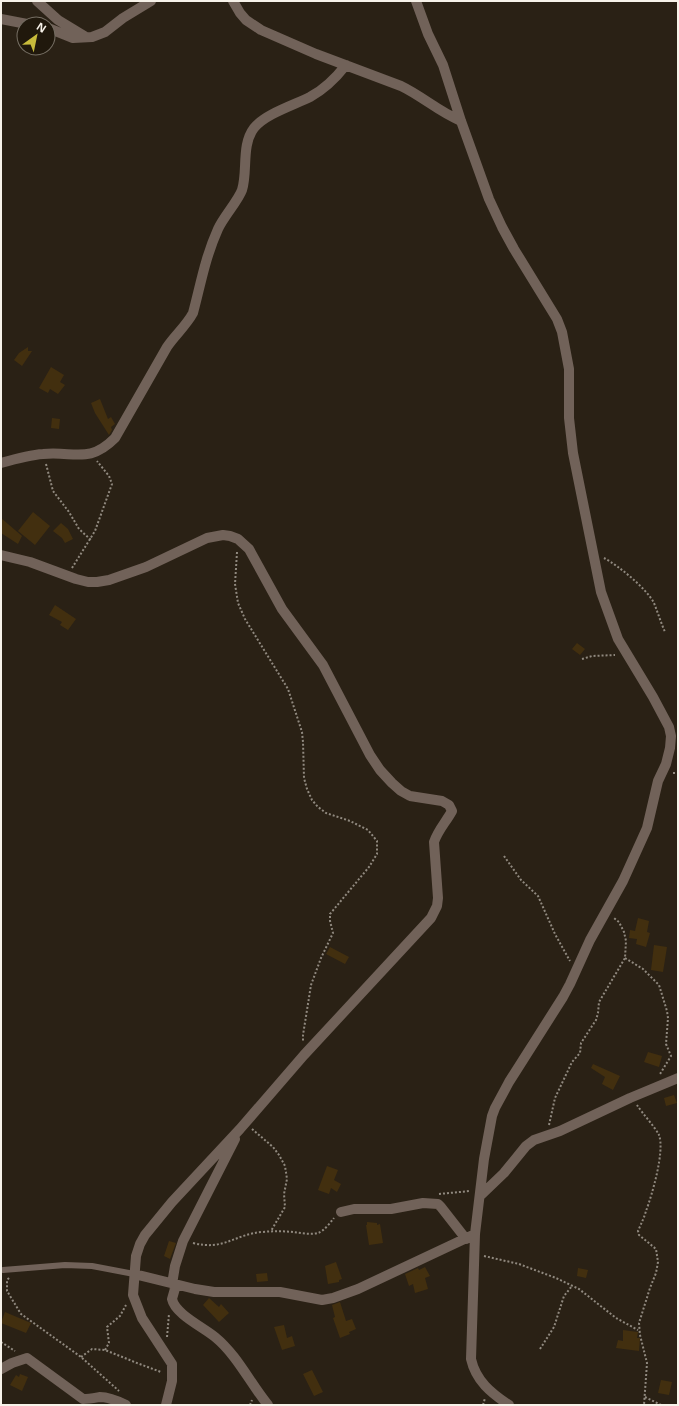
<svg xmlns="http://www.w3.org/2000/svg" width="679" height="1406" font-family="'Open Sans',sans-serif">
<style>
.building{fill:#422f0f}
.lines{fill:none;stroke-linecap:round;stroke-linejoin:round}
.path{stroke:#90897f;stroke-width:2;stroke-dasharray:2 2;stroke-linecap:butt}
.service{stroke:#716259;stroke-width:6}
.minor{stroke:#716259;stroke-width:10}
</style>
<rect width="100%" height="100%" fill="#2a2115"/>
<path class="building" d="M 28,347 L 28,351 L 32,351 L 22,366 L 14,360 L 19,353 Z
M 51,367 L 64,375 L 60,382 L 65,385 L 58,394 L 50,389 L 48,393 L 39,388 Z
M 100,399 L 108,419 L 111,417 L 115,424 L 111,427 L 112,430 L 109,435 L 95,413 L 91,403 Z
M 52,418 L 60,419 L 59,429 L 51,428 Z
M 33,512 L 50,526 L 35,545 L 18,531 Z
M 1,518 L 22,536 L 18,544 L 1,533 Z
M 61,523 L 68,529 L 73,539 L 65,543 L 62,538 L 53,531 Z
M 55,605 L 76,619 L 68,630 L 60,625 L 62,622 L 49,615 Z
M 577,643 L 585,649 L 580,655 L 572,649 Z
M 638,918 L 649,921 L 647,932 L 650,933 L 646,947 L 636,944 L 637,939 L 629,938 L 630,930 L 635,931 Z
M 654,945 L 667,947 L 663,972 L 651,970 Z
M 330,947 L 349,957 L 345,964 L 326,954 Z
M 648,1052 L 662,1056 L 659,1067 L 644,1062 Z
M 593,1064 L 620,1076 L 613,1090 L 602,1084 L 605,1077 L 591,1068 Z
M 674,1095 L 677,1103 L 666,1106 L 664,1098 Z
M 327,1166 L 338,1170 L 334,1180 L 341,1184 L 337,1192 L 331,1188 L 329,1194 L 318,1190 Z
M 367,1222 L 377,1223 L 377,1225 L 380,1224 L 383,1243 L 369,1245 L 366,1225 L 367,1225 Z
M 169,1241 L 176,1243 L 170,1259 L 164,1256 Z
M 336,1262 L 342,1279 L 339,1280 L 339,1282 L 328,1284 L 325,1266 Z
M 425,1267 L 430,1276 L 425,1278 L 428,1289 L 415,1293 L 413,1284 L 409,1286 L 405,1274 L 418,1268 L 419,1270 Z
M 578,1268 L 588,1270 L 586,1278 L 577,1276 Z
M 267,1273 L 268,1281 L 257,1282 L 256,1274 Z
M 209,1298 L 219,1307 L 221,1304 L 229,1313 L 219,1322 L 203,1305 Z
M 340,1302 L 346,1321 L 352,1319 L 356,1329 L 349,1332 L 350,1334 L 340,1338 L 333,1318 L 335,1317 L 332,1305 Z
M 5,1312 L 31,1323 L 26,1333 L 1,1323 Z
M 284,1325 L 287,1338 L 292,1336 L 295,1346 L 282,1350 L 274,1327 Z
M 623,1330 L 638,1332 L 637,1338 L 640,1338 L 639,1351 L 616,1348 L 618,1340 L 623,1341 Z
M 312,1370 L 323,1392 L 314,1396 L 303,1374 Z
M 20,1374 L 28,1377 L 22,1391 L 10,1385 L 16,1375 L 19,1377 Z
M 661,1380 L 672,1382 L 669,1395 L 658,1393 Z"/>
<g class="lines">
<path class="path" d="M 46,464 L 53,491 L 69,512 L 79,529 L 91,540
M 237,552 L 235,584 L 238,603 L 245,619 L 288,689 L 302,732 L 303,742 L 304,778 L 307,789 L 312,800 L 318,807 L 326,813 L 350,821 L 368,830 L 377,841 L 377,854 L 369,867 L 330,914 L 330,921 L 333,933 L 321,958 L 311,985 L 303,1035 L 303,1041
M 604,558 C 619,566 646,588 654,603 C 658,613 661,623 665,632
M 72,568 L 95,531 L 112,484 L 109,476 L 97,461
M 582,659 L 592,656 L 615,655
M 673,773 L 678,773
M 504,856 L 521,880 L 538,896 L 555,934 L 570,961
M 625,958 L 643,969 L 659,985 L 667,1011 L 668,1018 L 666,1044 L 671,1056 L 660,1074
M 637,1105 C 642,1113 655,1127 659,1135 C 665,1151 652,1195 646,1211 C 644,1218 641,1224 638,1231 L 639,1235 L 656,1249 L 658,1262 L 656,1273 L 650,1288 L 639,1323 L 640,1335 L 647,1363 L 644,1405
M 549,1125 L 555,1098 L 572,1062 L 580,1053 L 581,1043 L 596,1020 L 598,1013 L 599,1002 L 625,958 L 626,941 L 624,932 L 619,922 L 614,918
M 252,1129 L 273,1147 L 279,1155 L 285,1166 L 287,1179 L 284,1194 L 285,1207 L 271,1231
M 439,1194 L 470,1191
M 193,1243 C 224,1251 235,1234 262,1232 C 273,1231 283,1231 293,1232 C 301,1233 310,1235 318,1233 C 324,1231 330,1223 334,1218
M 484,1256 L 519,1264 L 556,1278 L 579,1289 L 616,1318 L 638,1330
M 9,1278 L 7,1280 L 7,1291 L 21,1314 L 81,1357 L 119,1391
M 167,1337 L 169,1314
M 1,1342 L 15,1351
M 540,1349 L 554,1327 L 564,1296 L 572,1286
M 105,1350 L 109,1343 L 107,1327 L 120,1316 L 126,1305
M 81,1357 L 92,1349 L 105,1350 L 137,1363 L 161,1372
M 645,1397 L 661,1405
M 250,1405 L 252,1400
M 483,1405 L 485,1398"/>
<path class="service" d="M 3,1270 L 65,1265 L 92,1266 L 134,1274"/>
<path class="minor" d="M 37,1 L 58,20 L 86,37
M 233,1 L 240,13 L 246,20 L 261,30 L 316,54 L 401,86 C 422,96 439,112 461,121
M 416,1 L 428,34 L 443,65 L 461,121 L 489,199 L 502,227 L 514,249 L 557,319 L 562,332 L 569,369 L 569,418 L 573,453 L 601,592 L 618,639 L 653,697 L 669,727 L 671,736 L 670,748 L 666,764 L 658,781 L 647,828 L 623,881 L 590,940 L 570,984 L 563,997 L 509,1082 L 495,1108 L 492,1116 L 484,1159 L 475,1234 L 471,1359 C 476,1381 491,1393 509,1405
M 1,19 L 27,24
M 48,28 L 73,38 L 92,37 L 105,32 L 123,18 L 151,1
M 1,463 C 15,459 29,455 43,454 C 75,451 89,464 115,438 L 167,347 C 175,335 186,326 193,313 C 201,283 205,258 218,229 C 224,216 238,201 242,190 C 248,171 241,145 254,128 C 265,114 294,105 310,97 C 325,89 335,79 346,65
M 1,555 L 30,562 L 76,579 L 88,582 L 97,582 L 109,580 L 146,567 L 207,538 L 223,535 L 230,536 L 238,539 L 249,549 L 282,609 L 323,665 L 370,755 L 380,770 L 392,783 L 401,791 L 410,796 L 442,801 L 449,805 L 452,811 C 446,822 438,830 434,842 L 438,898 L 437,906 L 431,918 L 304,1055 L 240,1129 L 172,1202 L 145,1235 L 140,1244 L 136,1256 L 133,1295 L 142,1318 L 172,1364 L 172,1381 L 166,1405
M 480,1196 L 504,1173 L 526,1146 L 534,1140 L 560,1131 L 630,1098 L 678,1078
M 341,1212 L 354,1209 L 391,1209 L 423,1203 L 438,1204 L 441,1207 L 466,1239
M 134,1274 L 195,1289 L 214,1292 L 280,1292 L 322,1300 L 333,1298 L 358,1289 L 475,1234
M 172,1284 L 175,1266 L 183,1241 L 235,1139
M 176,1285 L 172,1299 C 175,1314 203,1327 215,1337 C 237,1355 250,1383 268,1405
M 1,1369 L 12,1363 L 27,1358 L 83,1399 C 89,1399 94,1398 100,1397 C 109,1397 118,1401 126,1405"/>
</g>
<rect width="679" height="1406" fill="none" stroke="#f7f2e9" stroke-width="4"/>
<g transform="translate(36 36) rotate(33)"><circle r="19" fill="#20180c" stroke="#766f64"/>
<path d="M0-3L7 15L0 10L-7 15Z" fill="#c8bb3b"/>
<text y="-6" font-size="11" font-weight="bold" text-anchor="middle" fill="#f7f2e9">N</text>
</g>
</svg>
